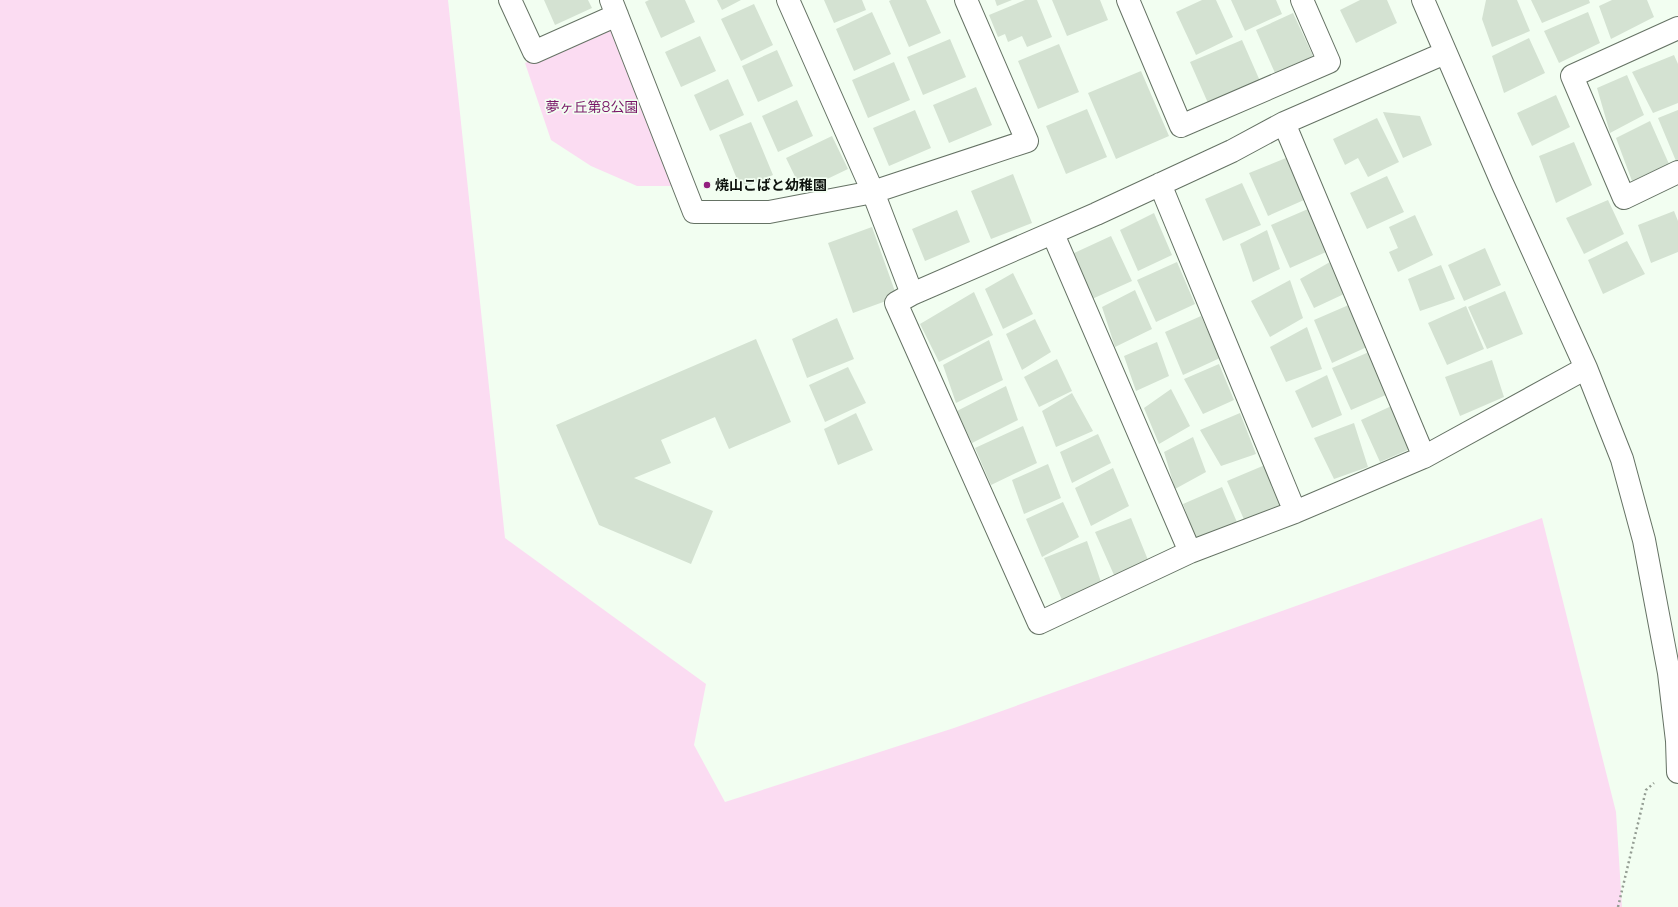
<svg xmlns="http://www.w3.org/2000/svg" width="1678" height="907" font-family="Montserrat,'Noto Sans JP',sans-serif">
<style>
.green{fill:#fbdcf2}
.building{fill:#d4e2d2}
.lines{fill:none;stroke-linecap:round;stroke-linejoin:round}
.minor-casing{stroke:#657264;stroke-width:24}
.path{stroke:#949d93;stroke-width:2.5;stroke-dasharray:2 3;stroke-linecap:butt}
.minor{stroke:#fff;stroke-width:22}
.poi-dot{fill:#93207f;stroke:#f2fef1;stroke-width:1.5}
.labels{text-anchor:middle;stroke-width:3.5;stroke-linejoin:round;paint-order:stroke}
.park-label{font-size:14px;fill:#791768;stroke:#f2fef1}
.poi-label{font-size:14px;font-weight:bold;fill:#0e130e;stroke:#f2fef1;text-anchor:start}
</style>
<rect width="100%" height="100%" fill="#f2fef1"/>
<path class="green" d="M 0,0 L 448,0 L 505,538 L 706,684 L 694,745 L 725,802 L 954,728 L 1542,518 L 1616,812 L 1622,907 L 0,907 Z
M 613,28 L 677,186 L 637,186 L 591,166 L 551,140 L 525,63 Z"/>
<path class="building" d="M 544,0 L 588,0 L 592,8 L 555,25 Z
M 649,0 L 685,0 L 695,22 L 661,38 L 645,2 Z
M 717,0 L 741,0 L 722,10 Z
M 824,0 L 862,0 L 866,10 L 834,23 Z
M 891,0 L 926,0 L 941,33 L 909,47 L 889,1 Z
M 995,0 L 1012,0 L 997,6 Z
M 1025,0 L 1037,0 L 1052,37 L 1027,47 L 1022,36 L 1008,42 L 1005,34 L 998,37 L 989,15 Z
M 1052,0 L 1100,0 L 1108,20 L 1067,36 Z
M 1202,0 L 1216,0 L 1233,37 L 1196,55 L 1176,12 Z
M 1231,0 L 1276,0 L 1282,14 L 1245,31 Z
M 1360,0 L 1387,0 L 1397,23 L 1356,43 L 1340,10 Z
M 1486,0 L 1517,0 L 1530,31 L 1492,47 L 1482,19 Z
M 1531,0 L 1589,0 L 1590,3 L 1542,23 Z
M 1612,0 L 1647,0 L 1654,17 L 1611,39 L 1599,6 Z
M 754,4 L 773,45 L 741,61 L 721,19 Z
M 872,12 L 891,54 L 854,71 L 836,29 Z
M 1588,12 L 1600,43 L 1559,63 L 1544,31 Z
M 1293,13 L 1313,56 L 1275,73 L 1256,30 Z
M 700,36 L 716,71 L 681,87 L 665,52 Z
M 1529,38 L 1545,73 L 1504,93 L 1492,56 Z
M 950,39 L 966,77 L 923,95 L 907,57 Z
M 1242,40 L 1260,81 L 1208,103 L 1190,62 Z
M 1059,44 L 1079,92 L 1038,109 L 1018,61 Z
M 777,50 L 793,86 L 758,102 L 742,66 Z
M 1674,55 L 1678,64 L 1678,103 L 1653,113 L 1632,72 Z
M 894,62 L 910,100 L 868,118 L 852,80 Z
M 1141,71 L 1169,136 L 1116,159 L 1088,93 Z
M 1627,75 L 1644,115 L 1610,133 L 1597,88 Z
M 728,79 L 744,115 L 710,131 L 694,95 Z
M 976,87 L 992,125 L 949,143 L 933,105 Z
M 1556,95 L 1570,127 L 1532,146 L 1517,113 Z
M 797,100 L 813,136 L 778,152 L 762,116 Z
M 1087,109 L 1107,157 L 1066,174 L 1046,126 Z
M 915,110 L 931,148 L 889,166 L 873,128 Z
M 1678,110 L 1678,160 L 1676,161 L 1658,118 Z
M 1383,112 L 1420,116 L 1432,145 L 1403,158 Z
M 1377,118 L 1399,162 L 1368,177 L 1358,158 L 1345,165 L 1333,139 Z
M 1650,121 L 1669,164 L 1632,181 L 1616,138 Z
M 751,122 L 773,175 L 741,189 L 719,135 Z
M 832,136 L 848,169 L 802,191 L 786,158 Z
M 1574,142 L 1592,185 L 1556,203 L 1539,156 Z
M 1286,158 L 1304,200 L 1268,216 L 1249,173 Z
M 1013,174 L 1032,223 L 991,239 L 971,191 Z
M 1387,176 L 1404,212 L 1367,229 L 1350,193 Z
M 1242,183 L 1261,225 L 1223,241 L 1205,199 Z
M 1608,200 L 1624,234 L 1584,254 L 1566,218 Z
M 1308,209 L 1326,252 L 1290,268 L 1271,225 Z
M 957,210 L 970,242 L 925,261 L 912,229 Z
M 1674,211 L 1678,221 L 1678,252 L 1651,263 L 1638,225 Z
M 1154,213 L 1172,255 L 1138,271 L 1120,230 Z
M 1415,215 L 1433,255 L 1398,272 L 1389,252 L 1398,248 L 1389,227 Z
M 872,227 L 897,297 L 853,313 L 828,243 Z
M 1267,230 L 1280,269 L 1253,282 L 1240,244 Z
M 1111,236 L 1132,281 L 1092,299 L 1072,254 Z
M 1627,241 L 1645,274 L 1603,294 L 1588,260 Z
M 1485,248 L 1501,285 L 1464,301 L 1448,265 Z
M 1177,262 L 1195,304 L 1156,322 L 1137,280 Z
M 1330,262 L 1344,294 L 1314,308 L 1300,279 Z
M 1441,265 L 1455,299 L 1420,311 L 1408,279 Z
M 1013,273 L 1033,314 L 1003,329 L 985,289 Z
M 1290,280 L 1303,318 L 1270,337 L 1251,301 Z
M 1135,290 L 1152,329 L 1115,347 L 1102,307 Z
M 1505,291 L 1523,334 L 1487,349 L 1468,307 Z
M 974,292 L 993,335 L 939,362 L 920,324 Z
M 1351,304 L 1369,346 L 1332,363 L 1314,320 Z
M 1466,306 L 1484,349 L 1447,365 L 1428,323 Z
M 1201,316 L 1220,358 L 1183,375 L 1165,332 Z
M 837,318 L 854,359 L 807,378 L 792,339 Z
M 1035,319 L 1051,352 L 1022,370 L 1006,334 Z
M 1307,327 L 1322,369 L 1286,382 L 1270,347 Z
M 756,339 L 791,422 L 729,449 L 715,417 L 661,440 L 671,463 L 634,478 L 713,511 L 691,564 L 599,525 L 556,425 Z
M 989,340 L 1003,380 L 956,403 L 943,365 Z
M 1157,342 L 1169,376 L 1136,391 L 1124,356 Z
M 1369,352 L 1388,394 L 1351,410 L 1332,368 Z
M 1057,359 L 1072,391 L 1039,407 L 1024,377 Z
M 1492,360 L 1504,397 L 1460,416 L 1445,377 Z
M 1219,364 L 1234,400 L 1203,414 L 1184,379 Z
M 848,367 L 866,403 L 825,422 L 809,385 Z
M 1327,375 L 1342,415 L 1312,428 L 1295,391 Z
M 1006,386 L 1018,420 L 972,443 L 957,411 Z
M 1171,389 L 1190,426 L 1159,444 L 1144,408 Z
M 1072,393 L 1093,431 L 1056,447 L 1042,411 Z
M 1398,403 L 1417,446 L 1380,462 L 1361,420 Z
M 856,413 L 873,450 L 838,465 L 824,429 Z
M 1240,413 L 1256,454 L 1221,466 L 1200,430 Z
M 1354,423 L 1368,467 L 1334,479 L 1314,438 Z
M 1023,426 L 1037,463 L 991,485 L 975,448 Z
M 1098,434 L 1111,463 L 1072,483 L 1060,452 Z
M 1193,437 L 1206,472 L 1175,489 L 1164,452 Z
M 1048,464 L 1061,498 L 1024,514 L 1012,480 Z
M 1265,465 L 1283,508 L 1246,524 L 1227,481 Z
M 1113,468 L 1129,506 L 1091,526 L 1075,488 Z
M 1222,487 L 1239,527 L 1197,542 L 1183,504 Z
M 1063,502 L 1079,537 L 1042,557 L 1026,519 Z
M 1131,518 L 1148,560 L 1114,575 L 1095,532 Z
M 1087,541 L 1101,582 L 1062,600 L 1044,558 Z"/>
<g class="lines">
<g class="minor-casing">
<path id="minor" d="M 510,0 L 534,52 L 617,15
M 611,0 L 694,212 L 769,212 L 873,192 L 1027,141 L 966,0
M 788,0 L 873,192 L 912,294 L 1096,214 L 1232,151 L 1284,123 L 1445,53
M 1128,0 L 1181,126 L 1329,62 L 1302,0
M 1423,0 L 1503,185 L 1586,368 L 1622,459 L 1644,540 L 1669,673 L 1677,741 L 1678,772
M 1678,28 L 1572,76 L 1624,198 L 1678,172
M 1284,123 L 1424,457
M 1160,184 L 1295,512
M 1053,234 L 1190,552
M 912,294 L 896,303 L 1039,623 L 1190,552 L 1295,512 L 1424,457 L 1586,368"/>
</g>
<path class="path" d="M 1618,907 L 1646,790 L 1654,783"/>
<use href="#minor" class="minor"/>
</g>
<circle class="poi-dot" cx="707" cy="185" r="4"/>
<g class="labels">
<g class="park-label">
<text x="592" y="112">夢ヶ丘第8公園</text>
</g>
<g class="poi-label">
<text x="715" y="190">焼山こばと幼稚園</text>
</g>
</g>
</svg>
